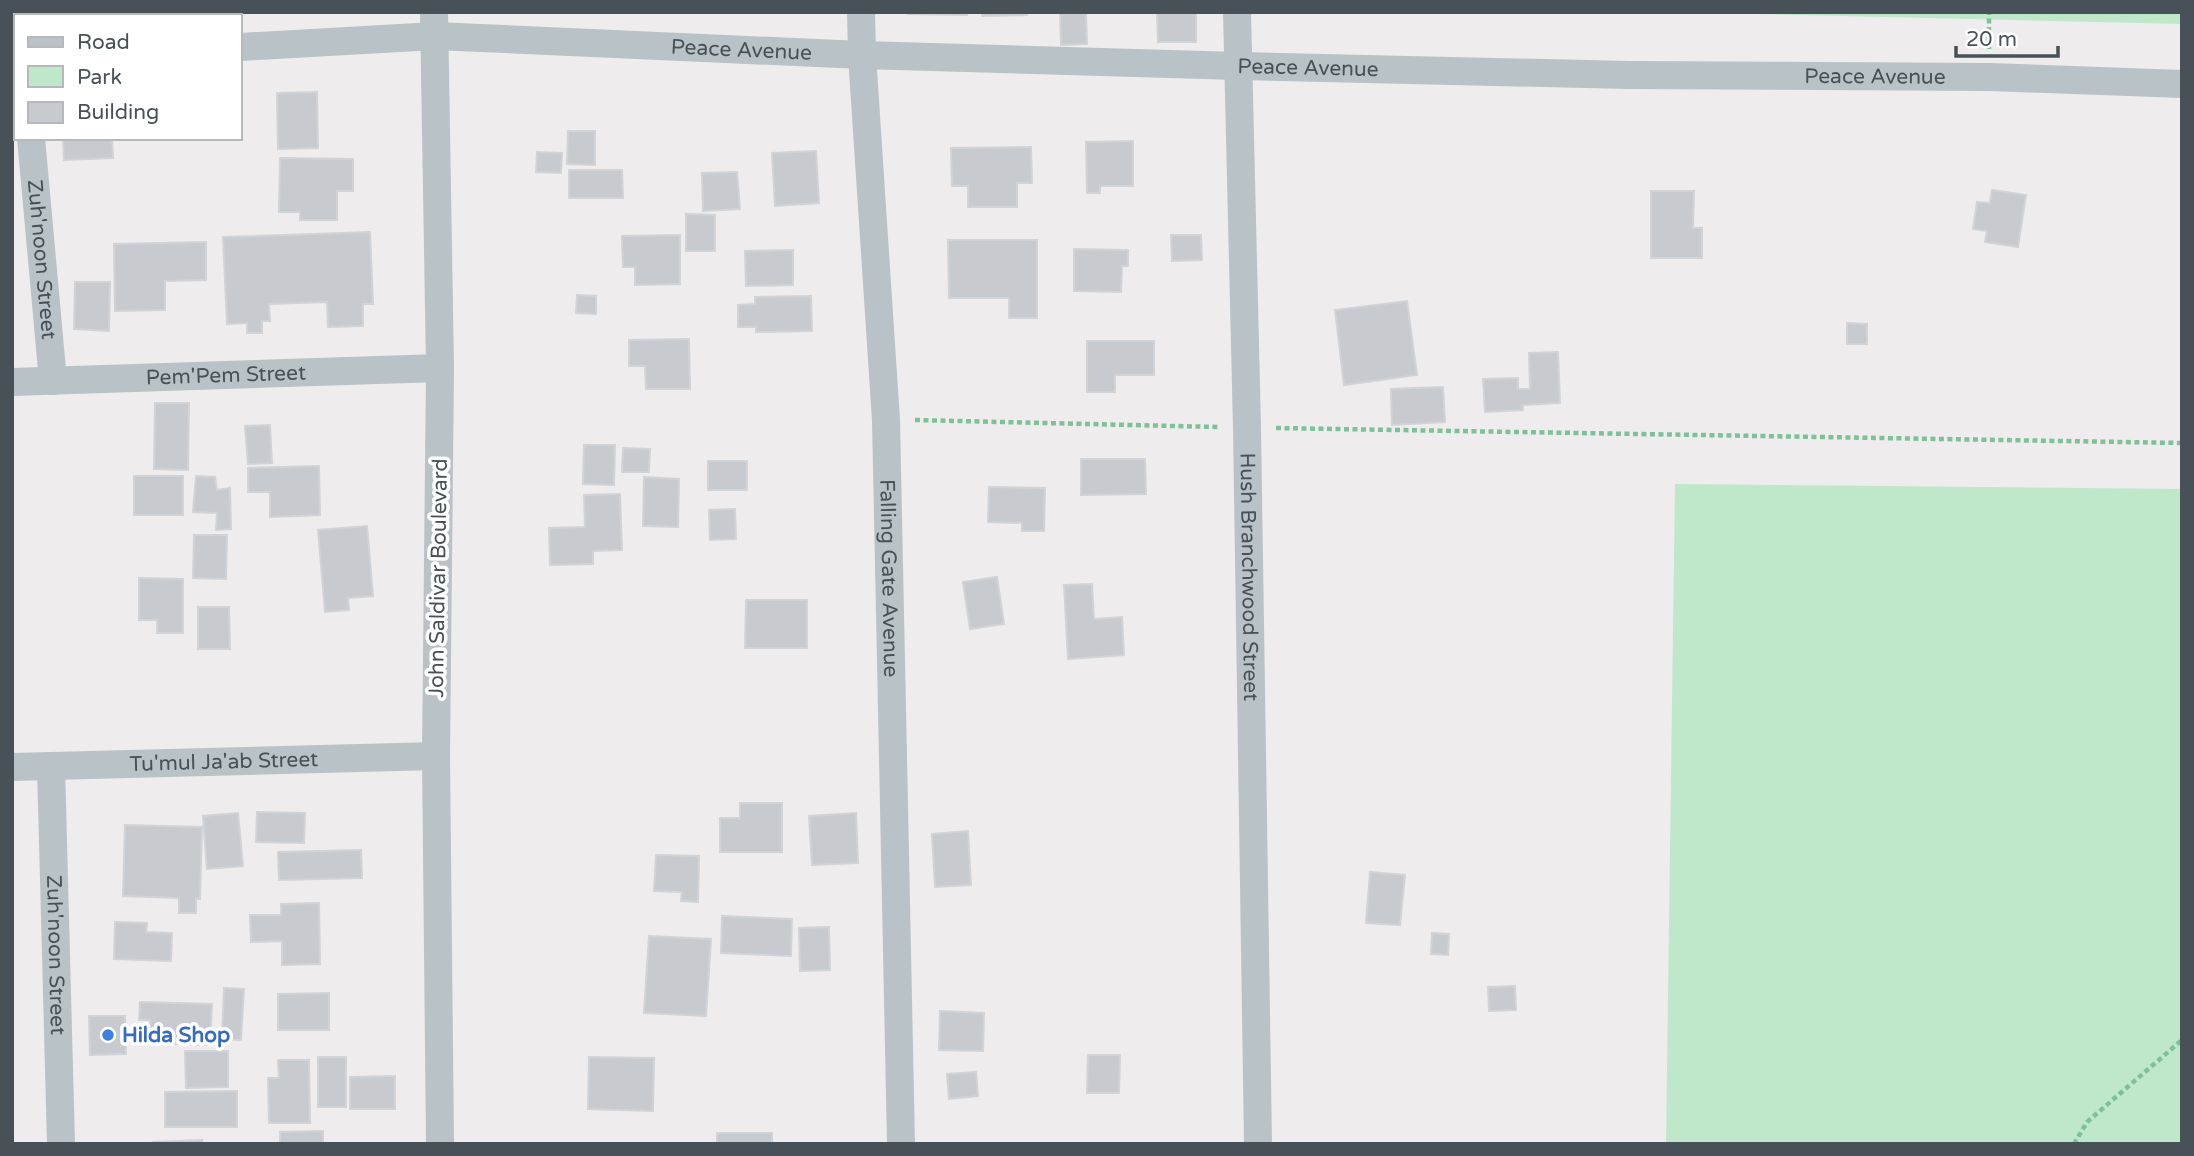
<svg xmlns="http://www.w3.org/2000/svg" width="2194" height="1156" font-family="'Varela Round',sans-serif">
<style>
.green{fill:#bfe8cb}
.building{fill:#c7cace;stroke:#d1d3d7;stroke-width:2}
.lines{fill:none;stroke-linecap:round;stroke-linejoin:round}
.path{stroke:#7cc198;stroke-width:4.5;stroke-dasharray:5 3.5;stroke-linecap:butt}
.minor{stroke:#b9c2c7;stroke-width:28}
.shop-dot{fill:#3f7fe0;stroke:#fff;stroke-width:2.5}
.labels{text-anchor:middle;stroke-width:7;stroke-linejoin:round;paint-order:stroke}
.street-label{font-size:21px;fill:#475157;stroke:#fff}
.shop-label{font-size:21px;font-weight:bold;fill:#366cbe;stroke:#fff;text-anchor:start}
</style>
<rect width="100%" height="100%" fill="#eeecec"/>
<path class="green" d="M 12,12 L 194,12 L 151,16 L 16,16 L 16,27 L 12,27 Z
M 1673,12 L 2182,12 L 2182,24 Z
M 1675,484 L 2182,489 L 2182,1144 L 1666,1144 Z"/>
<path class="building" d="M 908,12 L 967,12 L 967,15 L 908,14 Z
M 982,12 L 1027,12 L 1027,15 L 982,16 Z
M 1060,12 L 1086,12 L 1087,44 L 1061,45 Z
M 1157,12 L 1196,12 L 1196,42 L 1158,42 Z
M 317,92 L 318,148 L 278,149 L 277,93 Z
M 568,131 L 595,131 L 595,165 L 567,164 Z
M 63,138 L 112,138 L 113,158 L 64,160 Z
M 1133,141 L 1133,186 L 1100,186 L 1100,193 L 1087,193 L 1086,142 Z
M 1031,147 L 1032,183 L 1017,183 L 1017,207 L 968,207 L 968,186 L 952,186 L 951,148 Z
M 816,151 L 819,203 L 775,206 L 772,153 Z
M 537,152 L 562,153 L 561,173 L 536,172 Z
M 280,158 L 353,159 L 353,191 L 337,191 L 337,220 L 300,220 L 300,212 L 279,212 Z
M 569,170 L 622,170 L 623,198 L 569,198 Z
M 737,172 L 740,209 L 703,211 L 702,173 Z
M 1992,190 L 2026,195 L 2018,247 L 1985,242 L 1987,231 L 1973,229 L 1977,202 L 1990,203 Z
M 1651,191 L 1694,191 L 1693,228 L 1702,228 L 1702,258 L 1651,258 Z
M 686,214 L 715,215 L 715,251 L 686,251 Z
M 370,232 L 373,304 L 363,304 L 363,326 L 328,327 L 327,302 L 269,304 L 270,321 L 262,321 L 262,333 L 247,333 L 247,323 L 227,324 L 223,237 Z
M 680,235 L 680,284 L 635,285 L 635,267 L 623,267 L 622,236 Z
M 1171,235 L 1201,235 L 1202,260 L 1172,261 Z
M 948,240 L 1037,240 L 1037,318 L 1009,318 L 1009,298 L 949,298 Z
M 206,242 L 206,280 L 165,281 L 165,310 L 115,311 L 114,244 Z
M 1074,249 L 1128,250 L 1128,266 L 1122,266 L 1121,292 L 1074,291 Z
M 793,250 L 793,285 L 746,286 L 745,251 Z
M 75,282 L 110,282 L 109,331 L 74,329 Z
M 577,295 L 596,296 L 596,314 L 576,313 Z
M 811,296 L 812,331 L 756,332 L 756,327 L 738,327 L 738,305 L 755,304 L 755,297 Z
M 1407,301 L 1417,375 L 1344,385 L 1335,310 Z
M 1847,323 L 1867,324 L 1867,344 L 1847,344 Z
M 689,339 L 690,389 L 646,389 L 645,366 L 629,366 L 629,340 Z
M 1087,341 L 1154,341 L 1154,375 L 1115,375 L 1115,392 L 1087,392 Z
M 1558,352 L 1560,403 L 1523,405 L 1523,410 L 1485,412 L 1483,379 L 1518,378 L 1518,389 L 1530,389 L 1529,353 Z
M 1443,387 L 1445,422 L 1392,425 L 1391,389 Z
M 155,403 L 189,403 L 188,470 L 154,469 Z
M 270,425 L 272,463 L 248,464 L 245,426 Z
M 584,445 L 615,445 L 614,485 L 583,484 Z
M 623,448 L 650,449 L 649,472 L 622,472 Z
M 1081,459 L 1145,459 L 1146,494 L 1081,495 Z
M 708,461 L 747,461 L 747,490 L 708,490 Z
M 319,466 L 320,515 L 270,517 L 270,492 L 248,492 L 248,468 Z
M 134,476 L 183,476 L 183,515 L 134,515 Z
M 196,476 L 215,477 L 217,490 L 230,488 L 231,529 L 216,530 L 217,513 L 193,512 Z
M 644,477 L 679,479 L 678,527 L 643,526 Z
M 989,487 L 1045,488 L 1044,531 L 1022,531 L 1022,523 L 988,522 Z
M 620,494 L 622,550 L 593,551 L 593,564 L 550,565 L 549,528 L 585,527 L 584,495 Z
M 735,509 L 736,539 L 710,540 L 709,510 Z
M 367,526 L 373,596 L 348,598 L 349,610 L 325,612 L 318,530 Z
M 194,535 L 227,535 L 226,579 L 193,578 Z
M 997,577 L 1004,624 L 970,629 L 963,582 Z
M 139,578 L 183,579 L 183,633 L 157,633 L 157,620 L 139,620 Z
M 1092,584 L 1094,619 L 1122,617 L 1124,655 L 1068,659 L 1064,585 Z
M 746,600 L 807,600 L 807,648 L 745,648 Z
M 198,607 L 229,607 L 230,649 L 198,649 Z
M 740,803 L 782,803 L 782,852 L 720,852 L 720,818 L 740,818 Z
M 257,812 L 305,813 L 304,843 L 256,842 Z
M 238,813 L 243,866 L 207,869 L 203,816 Z
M 856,813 L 858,863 L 812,865 L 809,816 Z
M 125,825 L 202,827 L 200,899 L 196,899 L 196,913 L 179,913 L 179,898 L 123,896 Z
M 968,831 L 971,885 L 935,887 L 932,834 Z
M 361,850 L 362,878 L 279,880 L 278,852 Z
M 656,855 L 699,856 L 698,902 L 681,901 L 682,892 L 654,891 Z
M 1370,872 L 1405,875 L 1400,925 L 1366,923 Z
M 319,903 L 320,964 L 282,965 L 282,941 L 251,942 L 250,915 L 281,915 L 281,904 Z
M 722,916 L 792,919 L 791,956 L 721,953 Z
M 115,922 L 147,923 L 146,932 L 172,933 L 171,961 L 114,959 Z
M 829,927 L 830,970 L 800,971 L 799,928 Z
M 1432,933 L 1449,934 L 1448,955 L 1431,954 Z
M 649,936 L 711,939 L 706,1016 L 644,1013 Z
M 1515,986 L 1516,1010 L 1489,1011 L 1488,987 Z
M 224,988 L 244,989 L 241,1040 L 222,1039 Z
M 329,993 L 329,1030 L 278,1030 L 278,994 Z
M 140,1002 L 212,1004 L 210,1045 L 149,1043 L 150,1020 L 139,1020 Z
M 940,1011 L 984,1013 L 983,1051 L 939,1050 Z
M 89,1016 L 125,1016 L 126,1054 L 90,1055 Z
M 185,1051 L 228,1051 L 228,1087 L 186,1088 Z
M 1088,1055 L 1120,1055 L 1119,1093 L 1087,1093 Z
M 318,1057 L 346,1057 L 346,1107 L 318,1107 Z
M 589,1057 L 654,1058 L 653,1111 L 588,1109 Z
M 278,1060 L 309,1060 L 310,1123 L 269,1123 L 268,1078 L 279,1078 Z
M 976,1072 L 978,1096 L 949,1099 L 947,1074 Z
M 395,1076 L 395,1109 L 350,1109 L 350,1077 Z
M 237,1091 L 237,1127 L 165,1127 L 165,1092 Z
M 323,1131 L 323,1144 L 280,1144 L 280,1132 Z
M 717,1133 L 772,1133 L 772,1144 L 717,1144 Z
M 202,1140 L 203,1144 L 154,1144 L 153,1142 Z"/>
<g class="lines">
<path class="path" d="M 1989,49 L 1989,12
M 915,420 L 1218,427
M 1276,428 L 2182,443
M 2074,1144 L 2087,1122 L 2182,1040"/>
<g class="minor">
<path d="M 434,12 L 440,368 L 436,756 L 440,1144"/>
<path id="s1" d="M 861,12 L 862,55 L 886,420 L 901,1144"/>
<path id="s2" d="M 1237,12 L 1247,428 L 1258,1144"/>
<path id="s3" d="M 240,47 L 435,36 L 862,55 L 1238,66 L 1629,75 L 1989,77 L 2182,84"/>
<path d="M 12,60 L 16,59"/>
<path id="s4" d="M 31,138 L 53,381"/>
<path id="s5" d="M 12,382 L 440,368"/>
<path id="s6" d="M 51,766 L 61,1144"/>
<path id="s7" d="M 12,767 L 436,756"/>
</g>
</g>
<circle class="shop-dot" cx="108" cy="1035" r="7"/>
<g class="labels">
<g class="street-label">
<text dy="7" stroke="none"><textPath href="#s3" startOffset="502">Peace Avenue</textPath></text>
<text dy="7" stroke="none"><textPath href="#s3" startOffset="1069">Peace Avenue</textPath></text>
<text dy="7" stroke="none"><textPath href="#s3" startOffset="1636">Peace Avenue</textPath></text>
<text dy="7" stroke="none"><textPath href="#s4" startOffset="122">Zuh'noon Street</textPath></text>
<text dy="7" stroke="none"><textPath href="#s5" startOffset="214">Pem'Pem Street</textPath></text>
<text transform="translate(438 578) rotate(-89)" y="7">John Saldivar Boulevard</text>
<text dy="7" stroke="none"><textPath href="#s1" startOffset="567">Falling Gate Avenue</textPath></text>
<text dy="7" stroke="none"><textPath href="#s2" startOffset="565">Hush Branchwood Street</textPath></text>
<text dy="7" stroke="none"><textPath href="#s7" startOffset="212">Tu'mul Ja'ab Street</textPath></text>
<text dy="7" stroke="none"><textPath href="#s6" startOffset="189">Zuh'noon Street</textPath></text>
</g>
<g class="shop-label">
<text x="122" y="1042">Hilda Shop</text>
</g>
</g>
<rect width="2194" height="1156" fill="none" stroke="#475157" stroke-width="28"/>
<rect x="14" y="14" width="228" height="126" fill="#ffffff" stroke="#b5b9bc" stroke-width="2"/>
<rect x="28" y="37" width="35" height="10" fill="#b9c2c7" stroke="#b5b9bc" stroke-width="2"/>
<text x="77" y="49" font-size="21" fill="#475157">Road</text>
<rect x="28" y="66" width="35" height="21" fill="#bfe8cb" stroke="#b5b9bc" stroke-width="2"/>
<text x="77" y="84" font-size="21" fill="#475157">Park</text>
<rect x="28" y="102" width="35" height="21" fill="#c7cace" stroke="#b5b9bc" stroke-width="2"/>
<text x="77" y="119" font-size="21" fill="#475157">Building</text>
<path d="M1956 46v10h102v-10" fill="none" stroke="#475157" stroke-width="3.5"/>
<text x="1966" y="46" font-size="21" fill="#475157" stroke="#ffffff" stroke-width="5" paint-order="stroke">20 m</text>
</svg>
